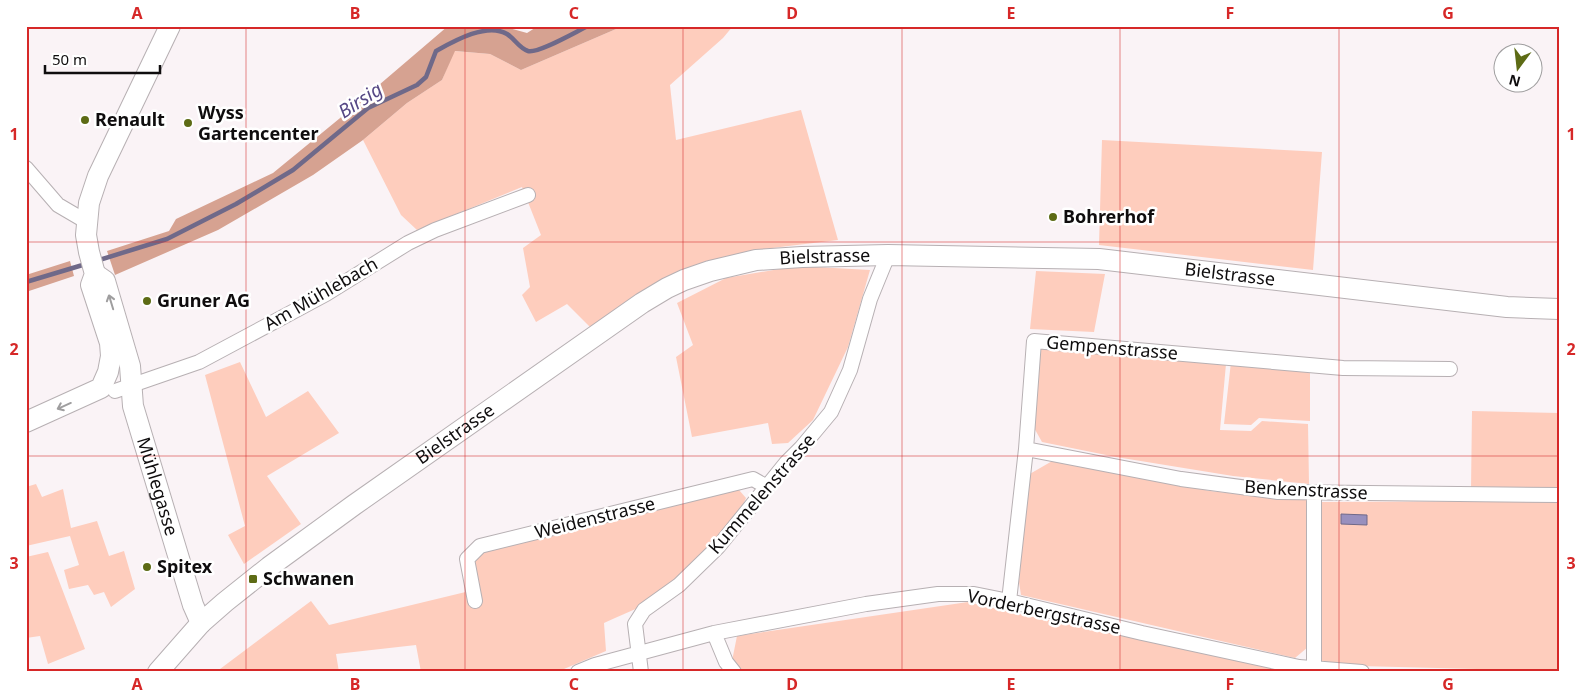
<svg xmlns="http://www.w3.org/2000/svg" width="1585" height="698" font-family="'Noto Sans',sans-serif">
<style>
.green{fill:#fecdbd}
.forest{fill:#d6a291}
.water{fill:#9890be;stroke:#6f6989}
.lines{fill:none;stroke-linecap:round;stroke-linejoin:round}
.stream{stroke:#6f6989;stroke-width:4.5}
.minor-casing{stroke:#b7b0b3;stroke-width:16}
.secondary-casing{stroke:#b7b0b3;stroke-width:22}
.minor{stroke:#fff;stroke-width:14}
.secondary{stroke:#fff;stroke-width:20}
.oneway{stroke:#9f9e9f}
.grid{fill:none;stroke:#d62828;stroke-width:1;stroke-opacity:0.55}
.poi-dot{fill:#5d6b15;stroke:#fff;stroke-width:2}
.labels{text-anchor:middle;stroke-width:5;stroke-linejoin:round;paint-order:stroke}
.poi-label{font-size:18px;font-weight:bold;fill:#0f0d0e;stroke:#fff;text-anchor:start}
.street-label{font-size:18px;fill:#0f0d0e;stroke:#fff}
.water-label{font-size:19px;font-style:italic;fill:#564885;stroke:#fff}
.neatline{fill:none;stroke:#d62828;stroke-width:2}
.grid-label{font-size:16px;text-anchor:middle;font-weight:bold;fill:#d62828}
</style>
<rect width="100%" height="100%" fill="#faf3f6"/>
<path class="green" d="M 623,26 L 733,26 L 723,38 L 670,85 L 676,140 L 801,110 L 838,240 L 764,249 L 701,264 L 591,328 L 567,304 L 536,322 L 522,295 L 530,287 L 523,248 L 541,235 L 522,187 L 417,230 L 401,215 L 363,140 L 407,103 L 442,80 L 454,51 L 490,54 L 521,70 Z
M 1102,140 L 1322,152 L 1313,270 L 1099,245 Z
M 797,266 L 870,270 L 848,347 L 813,420 L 788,443 L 772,444 L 768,423 L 692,437 L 676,357 L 693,345 L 677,303 L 726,278 Z
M 1036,271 L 1105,274 L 1094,332 L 1030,329 Z
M 1039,348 L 1226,364 L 1220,430 L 1251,431 L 1262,421 L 1308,424 L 1309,484 L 1233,476 L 1116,457 L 1042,442 L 1033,426 Z
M 240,362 L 266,417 L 308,391 L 339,433 L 267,476 L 301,524 L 244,564 L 228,535 L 245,526 L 205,375 Z
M 1231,362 L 1310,369 L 1310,421 L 1259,418 L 1251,425 L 1224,424 Z
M 1472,411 L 1559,413 L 1559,489 L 1471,489 Z
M 1054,460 L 1210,491 L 1274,498 L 1309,500 L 1308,647 L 1295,658 L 1021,595 L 1019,582 L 1028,475 Z
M 36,484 L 42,497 L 63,489 L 71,528 L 97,521 L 109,556 L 124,551 L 135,589 L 111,607 L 104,592 L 94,595 L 88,585 L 69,589 L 64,570 L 79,565 L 70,536 L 26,546 L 26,487 Z
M 739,490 L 746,498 C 734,531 673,588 642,606 C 630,612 616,617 604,623 L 606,651 L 557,672 L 421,672 L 416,645 L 336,654 L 339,672 L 227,672 L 220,669 L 311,601 L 329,625 L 478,589 L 473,561 L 483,551 Z
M 1530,501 L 1559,502 L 1559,671 L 1320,665 L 1319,502 Z
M 48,552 L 85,649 L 48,664 L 40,636 L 26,638 L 26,557 Z
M 968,602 L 1028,616 L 1108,631 L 1293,672 L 743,672 L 732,661 L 737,636 Z"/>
<path class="forest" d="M 448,26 L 502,26 L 527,33 L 538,26 L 623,26 L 521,70 L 490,54 L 455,51 L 442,80 L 407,103 L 363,140 L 313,175 L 218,230 L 115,275 L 107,251 L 169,231 L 176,219 L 273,173 L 345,114 Z
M 70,261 L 74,276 L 26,292 L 26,275 Z"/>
<path class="water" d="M 1341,514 L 1367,515 L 1367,525 L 1341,524 Z"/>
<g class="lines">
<path class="stream" d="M 96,261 L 167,239 L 236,204 L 293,170 L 368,108 L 417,85 L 426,77 L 436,51 C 454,41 487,22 507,34 C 515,39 519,48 528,51 C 538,54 577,31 588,26
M 26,282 L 86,264"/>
<g class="minor-casing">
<path id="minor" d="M 26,168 L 58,205 L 87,222
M 115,391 L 199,362 L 326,294 L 408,243 L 435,230 L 528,195
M 1026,449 L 1181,479 L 1278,492 L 1559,495
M 475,601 L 467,559 L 480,546 L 753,479 L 767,487
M 1009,601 L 1026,449 L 1034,341 L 1343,368 L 1450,369
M 714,633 L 726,662 L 734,672
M 1314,668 L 1314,492
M 578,672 L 595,665 L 714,633 L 866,604 L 938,594 L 974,594 L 1009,601 L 1142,633 L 1299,667 L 1362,672
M 641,672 L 635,624 L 644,610 L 679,585 L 718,547 L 786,463 L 801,448 L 831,412 L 850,370 L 870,299 L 888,255"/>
</g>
<g class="secondary-casing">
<g id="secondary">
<path id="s1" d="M 95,274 L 105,281 L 130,366 L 133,406 L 193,605 L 201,623"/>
<path d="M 26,422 L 101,388 L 108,372 L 111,356 L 110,343 L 91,285 L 95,274 L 89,252 L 86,235 L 89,203 L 98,176 L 170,26"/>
<path id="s2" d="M 158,672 L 201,623 L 225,602 L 269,567 L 354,505 L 642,303 L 667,288 L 684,280 L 710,271 L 756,260 L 802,257 L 888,255 L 1099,259 L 1507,307 L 1559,309"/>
</g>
</g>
<use href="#minor" class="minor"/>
<use href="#secondary" class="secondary"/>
</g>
<defs><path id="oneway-shaft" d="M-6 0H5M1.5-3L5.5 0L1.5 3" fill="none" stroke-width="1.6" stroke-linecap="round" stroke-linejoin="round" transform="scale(1.25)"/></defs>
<g class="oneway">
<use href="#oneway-shaft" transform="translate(111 302) rotate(-107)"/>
<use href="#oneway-shaft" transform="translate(64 406) rotate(156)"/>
</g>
<path class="grid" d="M 246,26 L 246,672M 465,26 L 465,672M 683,26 L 683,672M 902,26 L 902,672M 1120,26 L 1120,672M 1339,26 L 1339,672M 26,242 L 1559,242M 26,456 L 1559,456"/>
<g class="poi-dot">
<circle cx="85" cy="120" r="5"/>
<circle cx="188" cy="123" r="5"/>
<circle cx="1053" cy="217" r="5"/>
<circle cx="147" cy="301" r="5"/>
<circle cx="147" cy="567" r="5"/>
<rect x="248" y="574" width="10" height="10" rx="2.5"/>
</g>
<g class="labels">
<g class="poi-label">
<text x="198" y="119">Wyss<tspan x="198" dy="21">Gartencenter</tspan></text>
<text x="95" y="126">Renault</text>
<text x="1063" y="223">Bohrerhof</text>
<text x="157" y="307">Gruner AG</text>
<text x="157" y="573">Spitex</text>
<text x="263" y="585">Schwanen</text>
</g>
<g class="street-label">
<text dy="6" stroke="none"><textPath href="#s2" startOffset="802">Bielstrasse</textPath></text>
<text dy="6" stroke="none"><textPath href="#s2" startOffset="1208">Bielstrasse</textPath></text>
<text transform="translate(321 294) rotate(-30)" y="6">Am Mühlebach</text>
<text transform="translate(1112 348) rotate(5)" y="6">Gempenstrasse</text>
<text dy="6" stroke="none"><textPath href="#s2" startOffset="382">Bielstrasse</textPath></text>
<text dy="6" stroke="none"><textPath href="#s1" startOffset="225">Mühlegasse</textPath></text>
<text transform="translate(1306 490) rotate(3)" y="6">Benkenstrasse</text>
<text transform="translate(762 494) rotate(-49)" y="6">Kummelenstrasse</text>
<text transform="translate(595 518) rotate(-14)" y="6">Weidenstrasse</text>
<text transform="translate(1044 612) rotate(12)" y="6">Vorderbergstrasse</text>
</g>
<g class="water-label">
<text transform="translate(360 100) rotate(-33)" y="7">Birsig</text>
</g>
</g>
<rect width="1585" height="698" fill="none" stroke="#ffffff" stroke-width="55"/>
<g transform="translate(1518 68) rotate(195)"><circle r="24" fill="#ffffff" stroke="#9f9e9f"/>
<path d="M0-4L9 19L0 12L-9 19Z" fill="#5d6b15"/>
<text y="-8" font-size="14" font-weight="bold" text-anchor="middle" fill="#0f0d0e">N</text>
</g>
<path d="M45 65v8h115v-8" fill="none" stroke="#0f0d0e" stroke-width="2.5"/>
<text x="52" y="65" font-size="15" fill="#0f0d0e" stroke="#ffffff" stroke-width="4" paint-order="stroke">50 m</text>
<rect x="28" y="28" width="1530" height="642" class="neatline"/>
<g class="grid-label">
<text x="137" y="19">A</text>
<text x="355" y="19">B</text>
<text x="574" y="19">C</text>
<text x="792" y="19">D</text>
<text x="1011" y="19">E</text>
<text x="1230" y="19">F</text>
<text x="1448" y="19">G</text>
<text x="14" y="140">1</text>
<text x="1571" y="140">1</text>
<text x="14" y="355">2</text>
<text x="1571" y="355">2</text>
<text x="14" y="569">3</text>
<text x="1571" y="569">3</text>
<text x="137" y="690">A</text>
<text x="355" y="690">B</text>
<text x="574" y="690">C</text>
<text x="792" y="690">D</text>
<text x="1011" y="690">E</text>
<text x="1230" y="690">F</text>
<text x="1448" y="690">G</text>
</g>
</svg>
